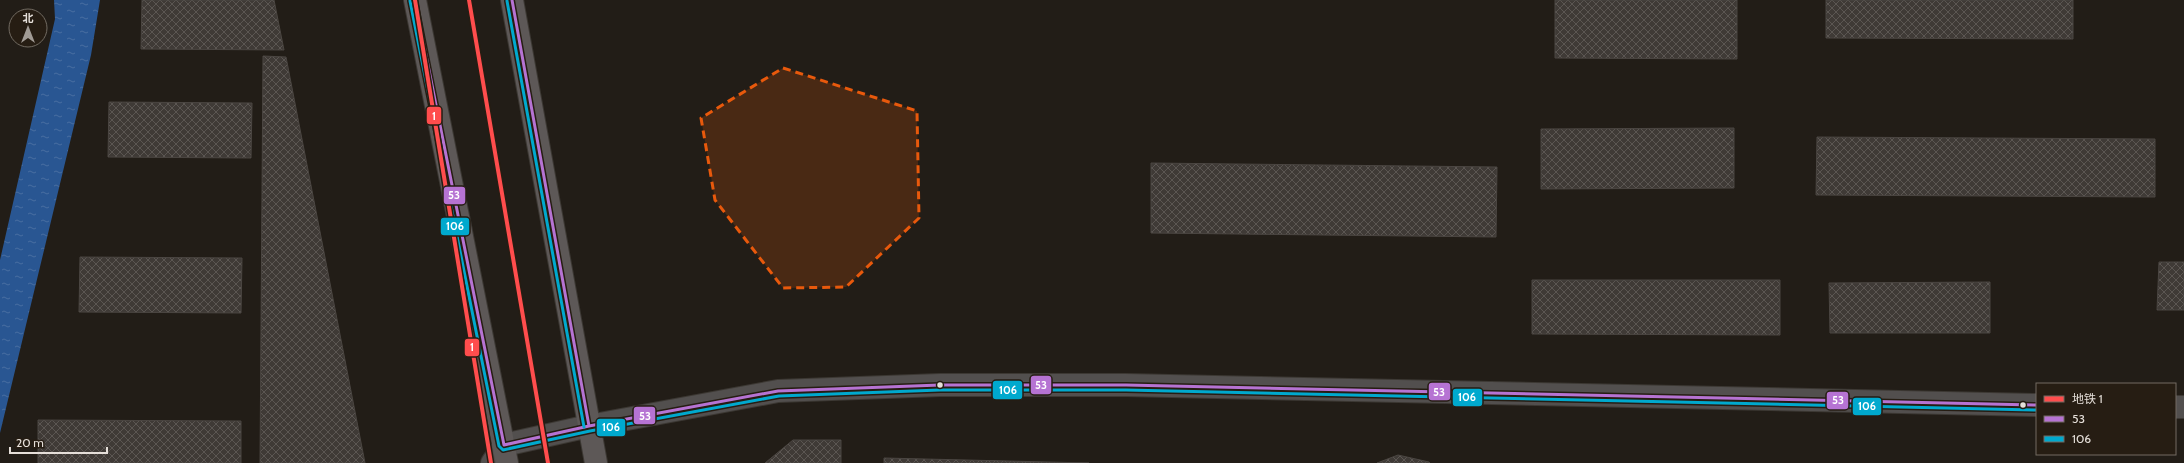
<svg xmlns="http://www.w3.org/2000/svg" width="2184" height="463" font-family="Cabin,'Noto Sans SC',sans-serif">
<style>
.water{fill:url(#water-ripples)}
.building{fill:url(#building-cross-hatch);stroke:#4b4642}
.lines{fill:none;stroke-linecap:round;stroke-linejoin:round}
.minor-casing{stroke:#3c3833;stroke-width:24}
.tertiary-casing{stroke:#3c3833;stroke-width:24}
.primary-casing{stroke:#3c3833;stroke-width:24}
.minor{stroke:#524f4e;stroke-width:22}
.tertiary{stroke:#524f4e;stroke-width:22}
.primary{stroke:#5d5857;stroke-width:22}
.bus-1-casing{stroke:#261d13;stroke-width:6}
.bus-2-casing{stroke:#261d13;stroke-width:6}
.bus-1{stroke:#b673d3;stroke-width:3}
.bus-2{stroke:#00a9ce;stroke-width:3}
.metro-1-casing{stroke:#261d13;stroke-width:7}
.metro-1{stroke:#ff4d4d;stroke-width:4}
.marked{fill:#e8590c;fill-opacity:0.2;stroke:#e8590c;stroke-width:3;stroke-dasharray:8 5;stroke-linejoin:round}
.bus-dot{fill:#e5dfd9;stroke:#261d13;stroke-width:1.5}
.line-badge{stroke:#261d13;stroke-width:1.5}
.badge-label{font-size:11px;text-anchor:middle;font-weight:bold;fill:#fff}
</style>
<defs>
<pattern id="water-ripples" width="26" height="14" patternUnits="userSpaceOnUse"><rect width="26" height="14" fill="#295692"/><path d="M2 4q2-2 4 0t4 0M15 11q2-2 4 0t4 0" fill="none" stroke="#486ea1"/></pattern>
<pattern id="building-cross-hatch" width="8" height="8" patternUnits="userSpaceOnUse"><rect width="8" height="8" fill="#3f3a36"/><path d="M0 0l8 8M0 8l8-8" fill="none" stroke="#5b5652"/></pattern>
</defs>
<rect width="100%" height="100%" fill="#221d17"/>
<path class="water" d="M 54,0 L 100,0 L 91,55 L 0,433 L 0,260 L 55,19 Z"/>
<path class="building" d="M 142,0 L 274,0 L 284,50 L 141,49 Z
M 1555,0 L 1737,0 L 1737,59 L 1555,58 Z
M 1826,0 L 2073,0 L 2073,39 L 1826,38 Z
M 263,56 L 286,57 L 365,463 L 260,463 Z
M 109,102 L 252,103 L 251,158 L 108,157 Z
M 1734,128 L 1734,188 L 1541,189 L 1541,129 Z
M 1817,137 L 2155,139 L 2155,197 L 1816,195 Z
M 1151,163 L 1497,167 L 1496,237 L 1151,233 Z
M 80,257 L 242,258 L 241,313 L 79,312 Z
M 2159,262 L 2184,262 L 2184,310 L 2157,310 Z
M 1532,280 L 1780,280 L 1780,335 L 1532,334 Z
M 1990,282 L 1990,333 L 1830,333 L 1829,283 Z
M 38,420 L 241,421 L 241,463 L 38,463 Z
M 793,440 L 841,440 L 841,463 L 765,463 Z
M 1398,455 L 1429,462 L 1430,463 L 1377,463 Z
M 884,458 L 1089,463 L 884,463 Z"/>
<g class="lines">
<g class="minor-casing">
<path id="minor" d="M 492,463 L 504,445"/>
</g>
<g class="tertiary-casing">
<path id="tertiary" d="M 2175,407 L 2184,407
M 504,445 L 589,426 L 778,391 L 940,385 L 1126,385 L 2037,405"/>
</g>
<g class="primary-casing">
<path id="primary" d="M 415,0 L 507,463
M 512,0 L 596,463"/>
</g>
<use href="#minor" class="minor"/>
<use href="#tertiary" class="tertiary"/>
<use href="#primary" class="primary"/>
<g class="bus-1-casing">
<path id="bus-1" d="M 415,0 L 504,445 L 589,426 L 778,391 L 940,385 L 1126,385 L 2037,405
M 512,0 L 589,426"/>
</g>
<g class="bus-2-casing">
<path id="bus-2" d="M 410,1 L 499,446 L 503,450 L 590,431 L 779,396 L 940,390 L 1126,390 L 2037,410
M 507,1 L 584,427"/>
</g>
<use href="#bus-1" class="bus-1"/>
<use href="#bus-2" class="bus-2"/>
<g class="metro-1-casing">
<path id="metro-1" d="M 415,0 L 491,463
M 469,0 L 548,463"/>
</g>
<use href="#metro-1" class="metro-1"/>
</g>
<path class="marked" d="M 783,68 L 917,111 L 919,218 L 846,287 L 783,288 L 715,200 L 701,118 Z"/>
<g class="bus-dot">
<circle cx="940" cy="385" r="3.5"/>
<circle cx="2023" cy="405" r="3.5"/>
</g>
<g class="line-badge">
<rect x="426" y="106" width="16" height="19" rx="4" fill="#ff4d4d"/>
<rect x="443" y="186" width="23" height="19" rx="4" fill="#b673d3"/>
<rect x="440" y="217" width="30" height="19" rx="4" fill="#00a9ce"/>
<rect x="464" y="338" width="16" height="19" rx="4" fill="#ff4d4d"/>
<rect x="1030" y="375" width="22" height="20" rx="4" fill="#b673d3"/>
<rect x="992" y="380" width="31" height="20" rx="4" fill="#00a9ce"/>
<rect x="1428" y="382" width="23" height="19" rx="4" fill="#b673d3"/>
<rect x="1452" y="388" width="31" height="19" rx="4" fill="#00a9ce"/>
<rect x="1826" y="391" width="23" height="19" rx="4" fill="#b673d3"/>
<rect x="1852" y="397" width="30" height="19" rx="4" fill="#00a9ce"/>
<rect x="633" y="406" width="23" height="19" rx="4" fill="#b673d3"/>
<rect x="596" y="418" width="30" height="19" rx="4" fill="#00a9ce"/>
</g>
<g class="badge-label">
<text x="434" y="120">1</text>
<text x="454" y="199">53</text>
<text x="455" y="230">106</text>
<text x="472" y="351">1</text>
<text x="1041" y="389">53</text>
<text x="1008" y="394">106</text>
<text x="1439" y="396">53</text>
<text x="1467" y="401">106</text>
<text x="1838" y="404">53</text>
<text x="1867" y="410">106</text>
<text x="645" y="420">53</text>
<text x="611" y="431">106</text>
</g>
<rect x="2036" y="383" width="140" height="72" fill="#261d13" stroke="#726b62"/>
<rect x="2044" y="396" width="20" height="6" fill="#ff4d4d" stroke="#726b62"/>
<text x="2072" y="403" font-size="12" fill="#e5dfd9">地铁 1</text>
<rect x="2044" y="416" width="20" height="6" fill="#b673d3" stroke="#726b62"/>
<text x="2072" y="423" font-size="12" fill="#e5dfd9">53</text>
<rect x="2044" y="436" width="20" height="6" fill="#00a9ce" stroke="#726b62"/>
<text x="2072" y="443" font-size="12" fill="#e5dfd9">106</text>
<g transform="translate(28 28)"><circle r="19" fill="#261d13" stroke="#726b62"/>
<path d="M0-3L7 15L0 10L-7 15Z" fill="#a19b95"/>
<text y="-6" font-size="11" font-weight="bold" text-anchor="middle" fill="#e5dfd9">北</text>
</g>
<path d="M10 447v6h97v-6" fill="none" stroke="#e5dfd9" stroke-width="2"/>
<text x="16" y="447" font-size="12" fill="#e5dfd9" stroke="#261d13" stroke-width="3" paint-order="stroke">20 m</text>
</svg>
